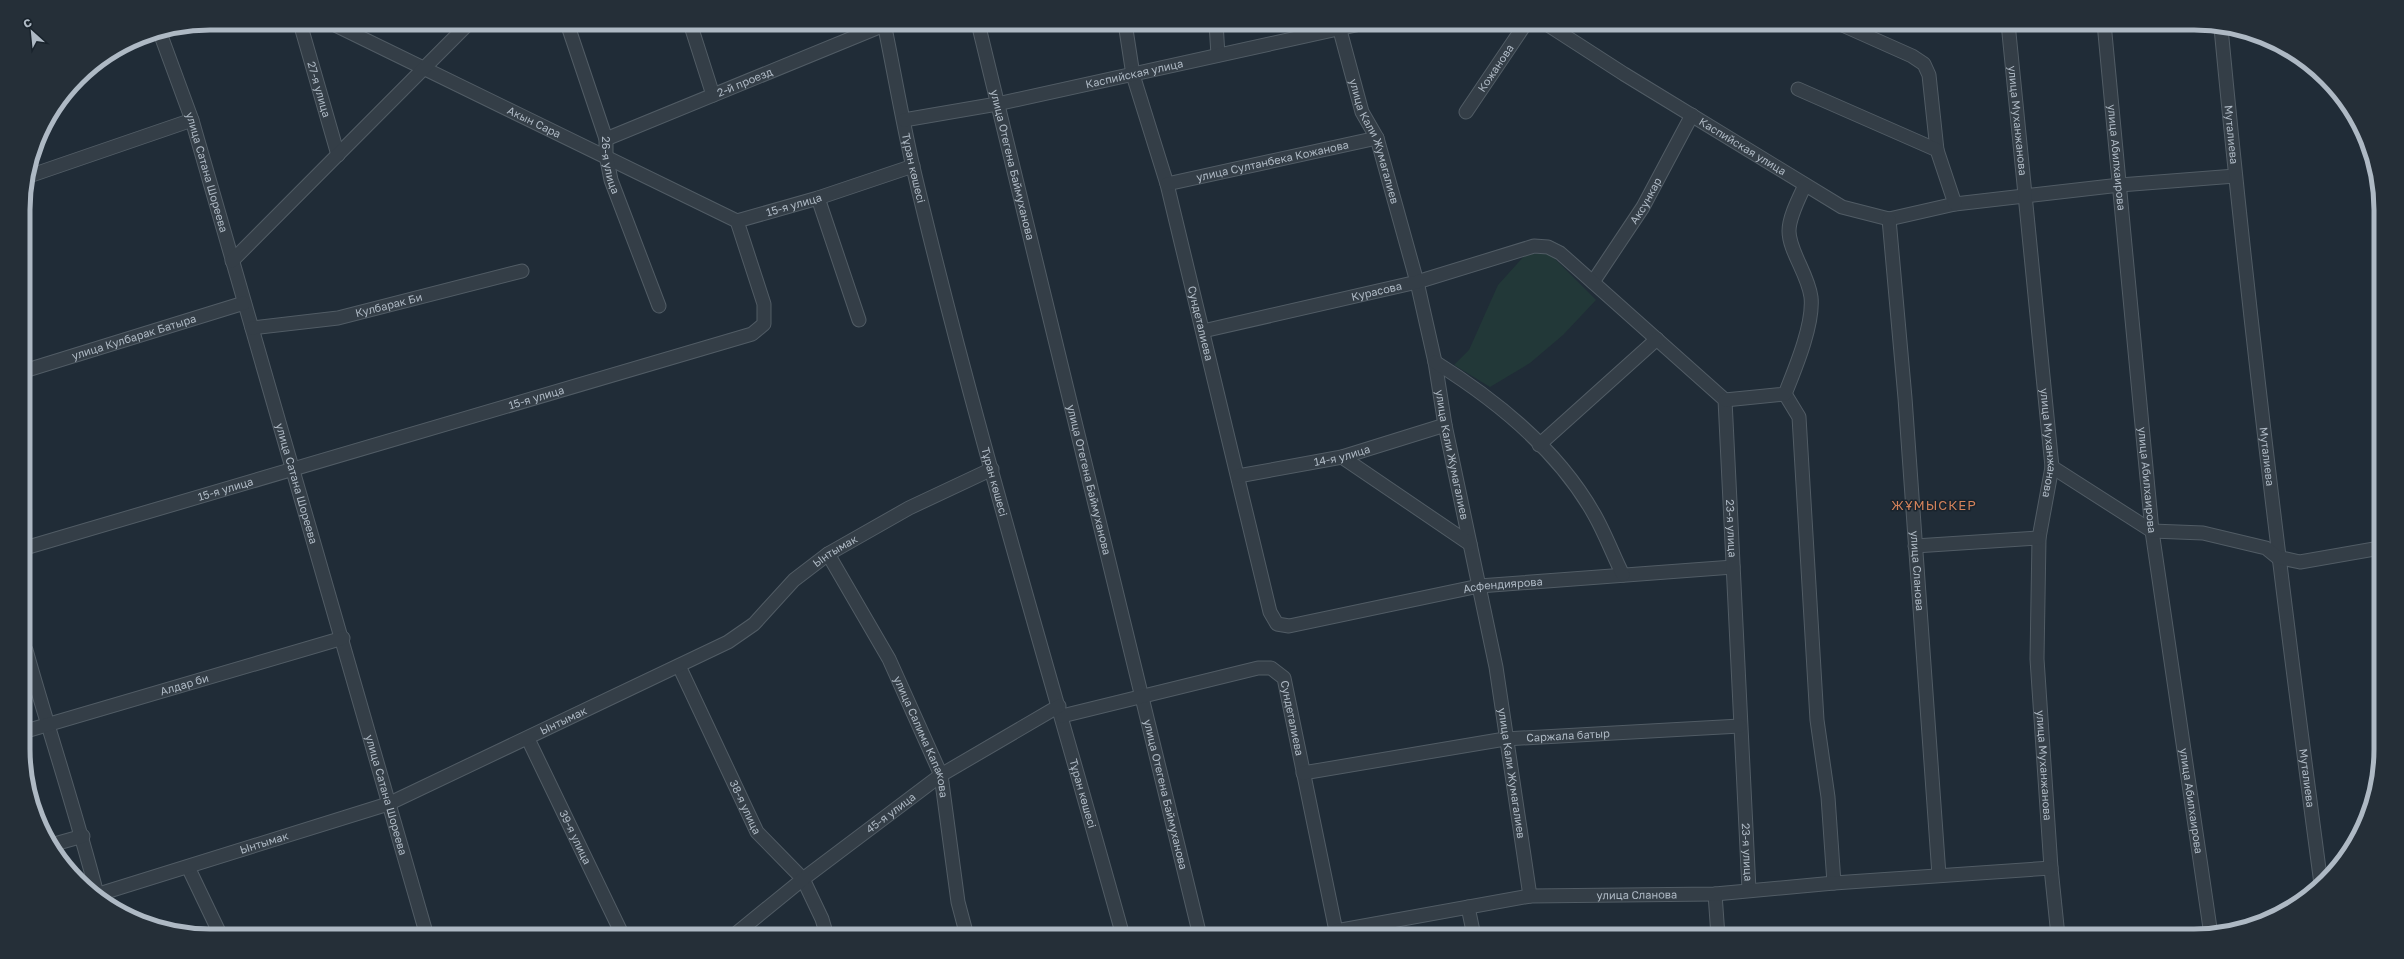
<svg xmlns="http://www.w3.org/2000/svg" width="2404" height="959" font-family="'Golos Text',sans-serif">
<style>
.green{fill:#223838}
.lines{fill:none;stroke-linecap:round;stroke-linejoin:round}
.minor-casing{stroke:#515c65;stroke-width:15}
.minor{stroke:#343e47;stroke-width:13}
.labels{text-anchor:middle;stroke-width:3;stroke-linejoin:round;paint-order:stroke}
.street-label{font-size:11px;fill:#aeb9c4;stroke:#19232c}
.quarter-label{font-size:13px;letter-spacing:1px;fill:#d2825b;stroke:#19232c}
.rim{fill:none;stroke:#aeb9c4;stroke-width:5}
</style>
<rect width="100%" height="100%" fill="#202c37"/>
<path class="green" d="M 1548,252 L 1596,300 L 1563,335 L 1530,363 L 1490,387 L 1454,365 L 1469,350 L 1498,285 L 1525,255 Z"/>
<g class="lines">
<g class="minor-casing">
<g id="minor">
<path id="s1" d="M 300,23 L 338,155"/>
<path id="s2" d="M 331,23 L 737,221"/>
<path id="s3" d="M 567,23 L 606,139 L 606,155 L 611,180 L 659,306"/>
<path d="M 690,23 L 713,95"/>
<path id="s4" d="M 884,23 C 894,71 902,119 913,167 C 974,426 1052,680 1123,936"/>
<path id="s5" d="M 978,23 L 1200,936"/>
<path id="s6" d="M 1125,23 L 1133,75 L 1167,184 L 1270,612 L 1277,624 L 1289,626 L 1479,586 L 1733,567"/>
<path d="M 1216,23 L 1218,55"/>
<path id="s7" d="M 1338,23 L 1362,112 L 1377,138 L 1417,282 L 1435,362 L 1445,425 L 1496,667 L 1530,896"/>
<path id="s8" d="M 1545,23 L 1624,74 L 1842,207 L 1889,219 L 1955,204 L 2120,185 L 2235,176"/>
<path d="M 1838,23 L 1912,56 L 1924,64 L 1929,75 L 1937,150"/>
<path id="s9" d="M 2008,23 L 2052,467 L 2039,538 L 2037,659 L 2051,868 L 2058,936"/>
<path id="s10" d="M 2104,23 L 2152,531 L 2211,935"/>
<path id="s11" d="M 2221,28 C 2248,314 2283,599 2321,884"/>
<path id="s12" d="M 160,33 L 192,120 L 427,936"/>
<path d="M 1798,89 L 1937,150 L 1955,204"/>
<path id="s13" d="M 1466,112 L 1526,23"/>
<path id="s14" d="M 904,120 L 997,104 L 1365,23"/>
<path id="s15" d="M 606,139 L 884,25"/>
<path d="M 29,176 L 192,120"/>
<path id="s16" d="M 1167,184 L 1377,138"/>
<path d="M 818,198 L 859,320"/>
<path id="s17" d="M 1889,219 L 1905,398 L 1939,875"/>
<path d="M 232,261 L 469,23"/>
<path id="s18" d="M 1593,282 L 1643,207 L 1692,115"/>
<path id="s19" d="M 252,328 L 338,318 L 522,271"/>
<path id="s20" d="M 1203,331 L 1417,282 L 1534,246 L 1548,247 L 1560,253 L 1725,400 L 1749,890"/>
<path d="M 1435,362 C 1496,400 1558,450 1594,514 C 1605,533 1613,555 1623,575"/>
<path id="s21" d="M 24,371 L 244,303"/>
<path d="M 1785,394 L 1799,417 L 1817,720 L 1828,797 L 1834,883"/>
<path d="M 1725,400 L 1785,394 C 1795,369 1814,324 1811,297 C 1808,274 1789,251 1789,231 C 1789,217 1799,198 1805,185"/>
<path d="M 1539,445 L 1657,339"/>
<path d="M 1342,457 L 1470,544"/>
<path d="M 2052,467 L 2152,531 L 2203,533 L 2266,548 L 2277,557 L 2300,562 L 2380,548"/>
<path id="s22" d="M 1238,476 L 1342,457 L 1445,425"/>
<path d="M 1915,546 L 2039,538"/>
<path id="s23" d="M 25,548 L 752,334 L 764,324 L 764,304 L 737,221 L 818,198 L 913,166"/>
<path id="s24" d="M 828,554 L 889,659 L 941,775 L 958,902 L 967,936"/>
<path d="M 26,650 C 49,732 76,812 97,894"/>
<path id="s25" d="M 679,666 L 757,832 L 803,879 L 822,919 L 827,936"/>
<path id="s26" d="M 1062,716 L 1258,668 L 1271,668 L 1284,678 L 1337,936"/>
<path id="s27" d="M 26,731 L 343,638"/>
<path id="s28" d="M 528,739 L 623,936"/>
<path id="s29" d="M 1303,773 L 1505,739 L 1740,726"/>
<path d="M 51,845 L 83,836"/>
<path d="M 188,867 L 221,936"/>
<path d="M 1715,894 L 1718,936"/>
<path id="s30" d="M 96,895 L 388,804 L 728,642 L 754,624 L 794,580 L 828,554 L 909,508 L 992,469"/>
<path d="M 1468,907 L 1474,936"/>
<path id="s31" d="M 1336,931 L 1530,896 L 1715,894 L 1834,883 L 2051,868"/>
<path id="s32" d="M 733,936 L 803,879 L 941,775 L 1059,706"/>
</g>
</g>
<use href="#minor" class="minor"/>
</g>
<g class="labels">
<g class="street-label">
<text dy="4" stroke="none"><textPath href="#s13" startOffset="53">Кожанова</textPath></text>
<text dy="4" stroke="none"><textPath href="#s14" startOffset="235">Каспийская улица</textPath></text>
<text dy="4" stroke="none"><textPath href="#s15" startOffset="150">2-й проезд</textPath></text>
<text dy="4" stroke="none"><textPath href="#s1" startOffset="69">27-я улица</textPath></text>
<text dy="4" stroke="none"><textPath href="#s2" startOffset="226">Акын Сара</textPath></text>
<text dy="4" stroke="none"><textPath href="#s9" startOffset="98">улица Муханжанова</textPath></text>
<text dy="4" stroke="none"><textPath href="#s11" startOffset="107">Муталиева</textPath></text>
<text dy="4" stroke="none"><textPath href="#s7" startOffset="124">улица Кали Жумагалиев</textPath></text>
<text dy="4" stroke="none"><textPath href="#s8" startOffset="233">Каспийская улица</textPath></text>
<text dy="4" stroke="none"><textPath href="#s10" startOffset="135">улица Абилхаирова</textPath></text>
<text dy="4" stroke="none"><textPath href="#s16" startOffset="108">улица Султанбека Кожанова</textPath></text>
<text dy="4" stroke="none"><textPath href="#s3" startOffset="149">26-я улица</textPath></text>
<text dy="4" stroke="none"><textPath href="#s5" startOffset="146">улица Отегена Баймуханова</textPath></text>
<text dy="4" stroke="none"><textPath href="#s4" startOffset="148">Тұран көшесі</textPath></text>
<text dy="4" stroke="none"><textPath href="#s12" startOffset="147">улица Сатана Шореева</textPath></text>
<text dy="4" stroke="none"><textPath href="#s18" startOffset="97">Аксункар</textPath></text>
<text dy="4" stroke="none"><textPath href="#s23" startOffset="940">15-я улица</textPath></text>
<text dy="4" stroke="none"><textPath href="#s20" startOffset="178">Курасова</textPath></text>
<text dy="4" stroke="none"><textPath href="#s19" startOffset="139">Кулбарак Би</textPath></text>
<text dy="4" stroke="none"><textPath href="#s6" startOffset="310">Сундеталиева</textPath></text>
<text dy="4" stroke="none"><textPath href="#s21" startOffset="115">улица Кулбарак Батыра</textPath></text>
<text dy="4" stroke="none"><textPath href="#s23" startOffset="533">15-я улица</textPath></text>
<text dy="4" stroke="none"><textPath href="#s9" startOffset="422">улица Муханжанова</textPath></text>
<text dy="4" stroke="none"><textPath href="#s22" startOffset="106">14-я улица</textPath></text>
<text dy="4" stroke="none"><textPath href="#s7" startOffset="448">улица Кали Жумагалиев</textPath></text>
<text dy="4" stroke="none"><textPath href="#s11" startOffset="431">Муталиева</textPath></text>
<text dy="4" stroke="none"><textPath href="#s5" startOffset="470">улица Отегена Баймуханова</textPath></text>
<text dy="4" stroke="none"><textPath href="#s10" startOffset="459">улица Абилхаирова</textPath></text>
<text dy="4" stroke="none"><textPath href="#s4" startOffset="472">Тұран көшесі</textPath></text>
<text dy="4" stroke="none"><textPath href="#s12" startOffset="471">улица Сатана Шореева</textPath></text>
<text dy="4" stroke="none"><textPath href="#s23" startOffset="209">15-я улица</textPath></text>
<text dy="4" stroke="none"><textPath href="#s20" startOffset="719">23-я улица</textPath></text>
<text dy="4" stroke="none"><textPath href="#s30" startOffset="824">Ынтымак</textPath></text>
<text dy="4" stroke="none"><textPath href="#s17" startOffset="353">улица Сланова</textPath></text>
<text dy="4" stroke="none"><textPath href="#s6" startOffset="851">Асфендиярова</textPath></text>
<text dy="4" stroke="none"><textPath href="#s27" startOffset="165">Алдар би</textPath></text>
<text dy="4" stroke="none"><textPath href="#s26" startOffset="272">Сундеталиева</textPath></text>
<text dy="4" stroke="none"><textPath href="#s30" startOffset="500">Ынтымак</textPath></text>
<text dy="4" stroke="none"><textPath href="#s29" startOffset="268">Саржала батыр</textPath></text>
<text dy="4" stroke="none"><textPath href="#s24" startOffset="206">улица Салима Капакова</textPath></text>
<text dy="4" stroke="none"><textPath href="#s9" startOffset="746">улица Муханжанова</textPath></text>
<text dy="4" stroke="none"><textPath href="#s7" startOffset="772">улица Кали Жумагалиев</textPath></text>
<text dy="4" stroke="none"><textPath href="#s11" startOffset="755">Муталиева</textPath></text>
<text dy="4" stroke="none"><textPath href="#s4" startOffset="796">Тұран көшесі</textPath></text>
<text dy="4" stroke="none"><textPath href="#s5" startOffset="794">улица Отегена Баймуханова</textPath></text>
<text dy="4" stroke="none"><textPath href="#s12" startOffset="795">улица Сатана Шореева</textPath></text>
<text dy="4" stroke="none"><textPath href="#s10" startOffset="783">улица Абилхаирова</textPath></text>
<text dy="4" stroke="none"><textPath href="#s25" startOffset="156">38-я улица</textPath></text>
<text dy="4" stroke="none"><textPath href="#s32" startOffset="200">45-я улица</textPath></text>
<text dy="4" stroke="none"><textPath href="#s28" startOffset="109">39-я улица</textPath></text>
<text dy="4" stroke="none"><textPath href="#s30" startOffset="176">Ынтымак</textPath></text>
<text dy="4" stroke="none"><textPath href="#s20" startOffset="1043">23-я улица</textPath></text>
<text dy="4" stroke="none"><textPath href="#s31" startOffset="304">улица Сланова</textPath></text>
</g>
<g class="quarter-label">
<text x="1934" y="510">ЖҰМЫСКЕР</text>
</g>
</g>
<path d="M0 0H2404V959H0ZM210 30H2194A180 180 0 0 1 2374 210V749A180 180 0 0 1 2194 929H210A180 180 0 0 1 30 749V210A180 180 0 0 1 210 30Z" fill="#252f38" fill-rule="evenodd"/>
<path class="rim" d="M210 30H2194A180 180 0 0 1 2374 210V749A180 180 0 0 1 2194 929H210A180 180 0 0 1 30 749V210A180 180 0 0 1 210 30Z"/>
<g transform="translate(32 32) rotate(333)" stroke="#19232c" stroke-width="3" paint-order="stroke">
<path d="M0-3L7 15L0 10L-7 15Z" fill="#aeb9c4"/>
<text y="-6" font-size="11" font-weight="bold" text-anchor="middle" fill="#aeb9c4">С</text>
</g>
</svg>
